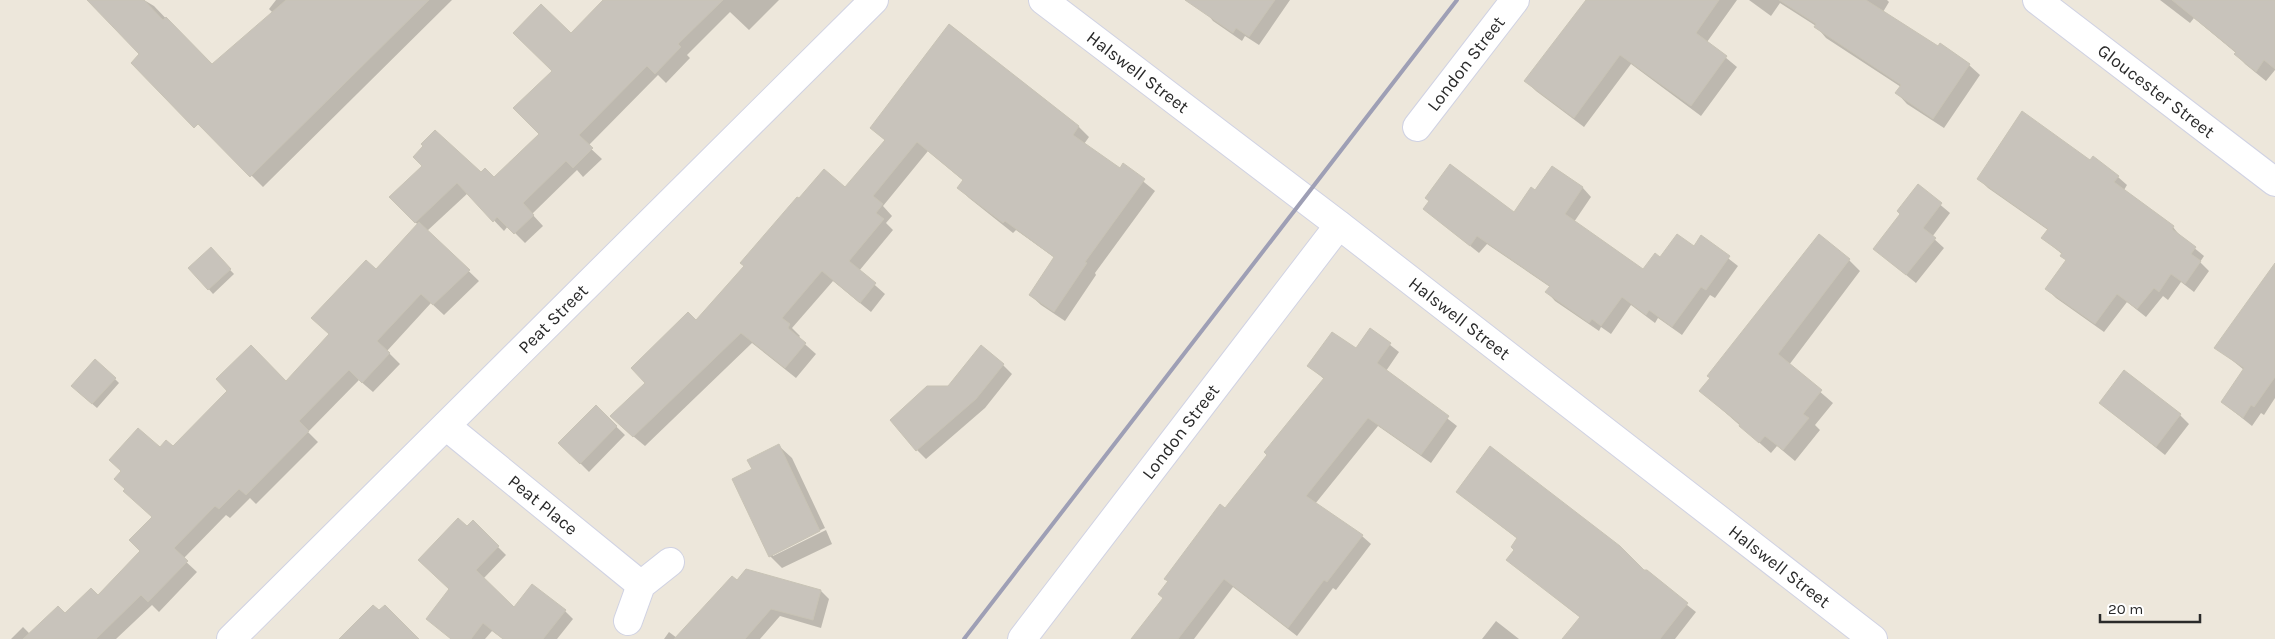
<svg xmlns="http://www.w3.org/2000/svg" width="2275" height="639" font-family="Karla,sans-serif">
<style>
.shadow{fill:#0003}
.building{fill:#c8c3bb;stroke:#c8c3b5}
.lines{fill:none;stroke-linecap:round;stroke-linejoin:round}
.minor-casing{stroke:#d0d2e3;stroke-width:30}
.tertiary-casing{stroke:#d0d2e3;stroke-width:30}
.minor{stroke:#fff;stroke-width:28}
.tertiary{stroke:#fff;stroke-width:28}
.rail{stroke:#9e9fb5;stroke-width:4}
.labels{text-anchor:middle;stroke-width:4;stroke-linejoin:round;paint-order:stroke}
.street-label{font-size:18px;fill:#2a2a2a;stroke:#fff}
</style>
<rect width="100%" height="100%" fill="#ede7db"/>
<path class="shadow" d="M 101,0 L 144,0 L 154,6 L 199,53 L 141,54 Z
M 276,0 L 452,0 L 263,187 L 189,113 L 273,13 L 269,9 Z
M 604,0 L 779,0 L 749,30 L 730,12 L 687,55 L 690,58 L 666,83 L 658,75 L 588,146 L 602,159 L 583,177 L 577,170 L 532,214 L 543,226 L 525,243 L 508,226 L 504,231 L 468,193 L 427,231 L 479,281 L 444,315 L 431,303 L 387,351 L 400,364 L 373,392 L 359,380 L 308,432 L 318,442 L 256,504 L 250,498 L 230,518 L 226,515 L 183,559 L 197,572 L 159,612 L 152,605 L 116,639 L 11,639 L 23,627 L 30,634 L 98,596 L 142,551 L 153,517 L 160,449 L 173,448 L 286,383 L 330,334 L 376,271 L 418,225 L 391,197 L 481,174 L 494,178 L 540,134 L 553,71 L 571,34 Z
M 1196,0 L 1290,0 L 1259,45 L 1245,36 L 1242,41 L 1213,21 Z
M 1588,0 L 1737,0 L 1707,42 L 1737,67 L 1701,116 L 1631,64 L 1584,127 L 1536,91 L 1526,81 Z
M 1749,0 L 1887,0 L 1889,2 L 1883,12 L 1938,47 L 1940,45 L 1969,65 L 1980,75 L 1944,128 L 1907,104 L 1897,93 L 1901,87 L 1826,38 L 1816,26 L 1780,3 L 1771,16 Z
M 2160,0 L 2275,0 L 2275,70 L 2266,81 L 2245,64 L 2236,53 L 2194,18 L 2190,23 Z
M 950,25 L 1079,127 L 1089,137 L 1084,144 L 1120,170 L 1123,165 L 1155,191 L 1095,273 L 1096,275 L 1065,321 L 1041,305 L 1030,295 L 1055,258 L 1016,230 L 1013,233 L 969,198 L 959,188 L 964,181 L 928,151 L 883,206 L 892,216 L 886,223 L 893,230 L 859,271 L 885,294 L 871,312 L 833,281 L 792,328 L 800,336 L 798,338 L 816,354 L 796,378 L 752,343 L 645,446 L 622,427 L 647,383 L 696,321 L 745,266 L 800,200 L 845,189 L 886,141 L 872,128 Z
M 2090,161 L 2118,177 L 2127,185 L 2124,190 L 2173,227 L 2181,237 L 2204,256 L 2200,262 L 2209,271 L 2194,292 L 2181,282 L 2168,300 L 2163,296 L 2146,317 L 2127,302 L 2104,332 L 2056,298 L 2047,289 L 2067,261 L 2063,255 L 2043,238 L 2048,230 L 1988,188 L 1979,179 Z
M 1552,167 L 1583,188 L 1591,197 L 1574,222 L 1643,271 L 1661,258 L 1694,247 L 1701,237 L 1738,266 L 1715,298 L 1710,295 L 1682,335 L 1658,318 L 1655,323 L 1631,305 L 1611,334 L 1601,327 L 1599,331 L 1555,301 L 1547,292 L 1550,287 L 1487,244 L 1479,253 L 1424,209 L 1515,214 L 1535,192 Z
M 1918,186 L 1950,213 L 1932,237 L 1944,248 L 1916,283 L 1874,249 L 1902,214 Z
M 210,249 L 234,274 L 213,294 L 190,268 Z
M 1849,260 L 1860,271 L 1789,365 L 1833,403 L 1815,425 L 1820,430 L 1795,461 L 1777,446 L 1771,453 L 1701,391 Z
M 2275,286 L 2275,398 L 2264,415 L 2261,413 L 2252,426 L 2222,402 L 2244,370 L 2216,347 Z
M 1370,329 L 1399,352 L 1386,371 L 1457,426 L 1431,463 L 1378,426 L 1315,504 L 1362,536 L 1371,544 L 1336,590 L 1333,588 L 1297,636 L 1233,587 L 1194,639 L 1133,639 L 1164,599 L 1225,510 L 1269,455 L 1324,379 L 1309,366 L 1356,350 Z
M 1003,365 L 1012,374 L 985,408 L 926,459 L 917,450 L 949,387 Z
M 115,379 L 119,383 L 97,408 L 77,391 Z
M 2100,403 L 2180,415 L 2189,424 L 2165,455 Z
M 596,407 L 625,435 L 589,472 L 560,443 Z
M 779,446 L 792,458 L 825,528 L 773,553 L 773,556 L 826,530 L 832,544 L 782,568 L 770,556 L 753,470 Z
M 1457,492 L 1644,571 L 1696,612 L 1675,639 L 1564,639 L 1581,618 L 1508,560 L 1516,550 L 1518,539 Z
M 473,522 L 506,555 L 483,579 L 514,609 L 565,611 L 573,619 L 557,639 L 503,639 L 492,631 L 485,639 L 451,639 L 428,619 L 450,589 L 467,528 Z
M 821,591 L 829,599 L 821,628 L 780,616 L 760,639 L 664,639 L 669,632 L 677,638 Z
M 1496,621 L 1519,639 L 1482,639 Z"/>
<path class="building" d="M 87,0 L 144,0 L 163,20 L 166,17 L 212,64 L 286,0 L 429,0 L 250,177 L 198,124 L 194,128 L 131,63 L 139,54 Z
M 603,0 L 723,0 L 678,44 L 681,47 L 655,74 L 647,66 L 579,135 L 593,148 L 573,168 L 566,161 L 523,203 L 534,215 L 514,234 L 497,217 L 493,222 L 457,183 L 415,223 L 389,197 L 422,166 L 413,157 L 423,146 L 421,144 L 435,130 L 481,172 L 485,168 L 494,177 L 539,134 L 513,108 L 552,71 L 513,33 L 541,4 L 571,33 Z
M 1185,0 L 1275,0 L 1249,37 L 1236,28 L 1233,33 Z
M 1586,0 L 1719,0 L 1696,33 L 1727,56 L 1691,106 L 1620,55 L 1574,118 L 1524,81 Z
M 1779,0 L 1866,0 L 1938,46 L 1940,43 L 1970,64 L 1933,119 L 1895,93 L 1901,85 L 1814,27 L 1816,24 Z
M 2172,0 L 2275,0 L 2275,69 L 2264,60 L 2256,72 L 2234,54 L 2236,52 Z
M 949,24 L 1079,126 L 1073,135 L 1120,168 L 1123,163 L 1145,179 L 1085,262 L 1087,263 L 1054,312 L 1029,295 L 1054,257 L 1005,221 L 1003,223 L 957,188 L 963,180 L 917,142 L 873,196 L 883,204 L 876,213 L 884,219 L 849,261 L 876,283 L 860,303 L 822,271 L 782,318 L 790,324 L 788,328 L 806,343 L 785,368 L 741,333 L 633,437 L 610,416 L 645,383 L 631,368 L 688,312 L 696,320 L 744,266 L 740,263 L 797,197 L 799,198 L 824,169 L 845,187 L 885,140 L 870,128 Z
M 2022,111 L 2090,160 L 2093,156 L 2119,176 L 2114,182 L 2174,226 L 2172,229 L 2196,247 L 2191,254 L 2201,261 L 2185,284 L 2171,274 L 2159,292 L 2154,288 L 2137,309 L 2117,294 L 2095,324 L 2045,289 L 2066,260 L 2060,256 L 2062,253 L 2041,238 L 2048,229 L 1977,179 Z
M 1450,164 L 1514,212 L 1531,187 L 1535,190 L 1552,166 L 1583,187 L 1565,214 L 1643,269 L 1655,253 L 1660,257 L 1677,234 L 1694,246 L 1701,235 L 1730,256 L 1706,290 L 1701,287 L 1672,327 L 1649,310 L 1646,315 L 1622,297 L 1601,326 L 1592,319 L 1589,323 L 1545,292 L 1550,286 L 1477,236 L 1470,246 L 1423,209 L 1429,201 L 1425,198 Z
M 1918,184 L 1942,203 L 1923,228 L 1936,238 L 1906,275 L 1873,249 L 1900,214 L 1897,211 Z
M 419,222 L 470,270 L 433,305 L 421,294 L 377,341 L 390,353 L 362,383 L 349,370 L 299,421 L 309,431 L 246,495 L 239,489 L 219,509 L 215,506 L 174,548 L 188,561 L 148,602 L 141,595 L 96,639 L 23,639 L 58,606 L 65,613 L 91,588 L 98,595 L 140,551 L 129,540 L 152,517 L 123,491 L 125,489 L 114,479 L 121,471 L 109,460 L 138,428 L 160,447 L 166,440 L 173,446 L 227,391 L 216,379 L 251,345 L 286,381 L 329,334 L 311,318 L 366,260 L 376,269 Z
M 1819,234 L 1850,259 L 1778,354 L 1822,390 L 1803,414 L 1809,418 L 1783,450 L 1765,436 L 1759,443 L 1739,426 L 1740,424 L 1699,391 L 1710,378 L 1707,376 Z
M 211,247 L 231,269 L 208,290 L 188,268 Z
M 2275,263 L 2275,377 L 2254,407 L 2251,405 L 2243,418 L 2221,402 L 2244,368 L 2214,348 Z
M 1370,328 L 1391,343 L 1377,363 L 1449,416 L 1421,455 L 1368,418 L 1306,496 L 1363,535 L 1327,582 L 1324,580 L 1288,628 L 1224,579 L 1178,639 L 1131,639 L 1163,598 L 1158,594 L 1168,581 L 1164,579 L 1220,504 L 1225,508 L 1267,455 L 1264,452 L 1324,378 L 1307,366 L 1332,332 L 1356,348 Z
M 981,345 L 1004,364 L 976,399 L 916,451 L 890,420 L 927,386 L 948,386 Z
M 95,359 L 116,378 L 92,404 L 71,386 Z
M 2124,370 L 2181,414 L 2156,447 L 2099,403 Z
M 596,405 L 617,426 L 580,464 L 558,443 Z
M 779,444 L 820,531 L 769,557 L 732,479 L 752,469 L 747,460 Z
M 1490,446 L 1620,546 L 1644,570 L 1647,570 L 1688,603 L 1660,639 L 1562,639 L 1580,617 L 1506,560 L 1514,550 L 1511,547 L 1517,538 L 1456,492 Z
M 458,518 L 467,526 L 473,520 L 499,546 L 476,570 L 514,607 L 532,584 L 566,610 L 543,639 L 503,639 L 483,623 L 471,639 L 451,639 L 426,619 L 449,589 L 418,560 Z
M 746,569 L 821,590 L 813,620 L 771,609 L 745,639 L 674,639 L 732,576 L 737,580 Z
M 373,605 L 379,610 L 385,605 L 419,639 L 339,639 Z"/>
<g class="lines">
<g class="minor-casing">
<g id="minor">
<path id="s1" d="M 2037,0 L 2275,182"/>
<path id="s2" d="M 1417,127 L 1515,0"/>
<path id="s3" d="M 446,426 L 641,585"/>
<path d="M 628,621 L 641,585 L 670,562"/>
<path id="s4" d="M 231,639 L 874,0"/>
<path id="s5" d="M 1022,639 L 1339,225"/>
</g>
</g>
<g class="tertiary-casing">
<g id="tertiary">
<path id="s6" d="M 1043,0 L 1339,225 L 1873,639"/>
</g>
</g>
<use href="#minor" class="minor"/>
<use href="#tertiary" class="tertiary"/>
<path class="rail" d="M 964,639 L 1457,0"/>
</g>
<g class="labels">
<g class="street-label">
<text dy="6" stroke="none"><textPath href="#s2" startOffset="80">London Street</textPath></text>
<text dy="6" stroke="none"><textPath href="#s6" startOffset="119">Halswell Street</textPath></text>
<text dy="6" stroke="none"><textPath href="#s1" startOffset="150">Gloucester Street</textPath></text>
<text dy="6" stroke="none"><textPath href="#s6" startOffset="524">Halswell Street</textPath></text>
<text dy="6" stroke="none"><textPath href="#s4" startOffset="454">Peat Street</textPath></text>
<text dy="6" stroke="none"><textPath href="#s5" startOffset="261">London Street</textPath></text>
<text dy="6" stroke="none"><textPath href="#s3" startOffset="125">Peat Place</textPath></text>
<text dy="6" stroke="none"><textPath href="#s6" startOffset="929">Halswell Street</textPath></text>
</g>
</g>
<path d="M2100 614v8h100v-8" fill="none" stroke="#2a2a2a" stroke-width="2.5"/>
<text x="2108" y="614" font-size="15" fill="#2a2a2a" stroke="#ffffff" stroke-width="4" paint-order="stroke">20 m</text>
</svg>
